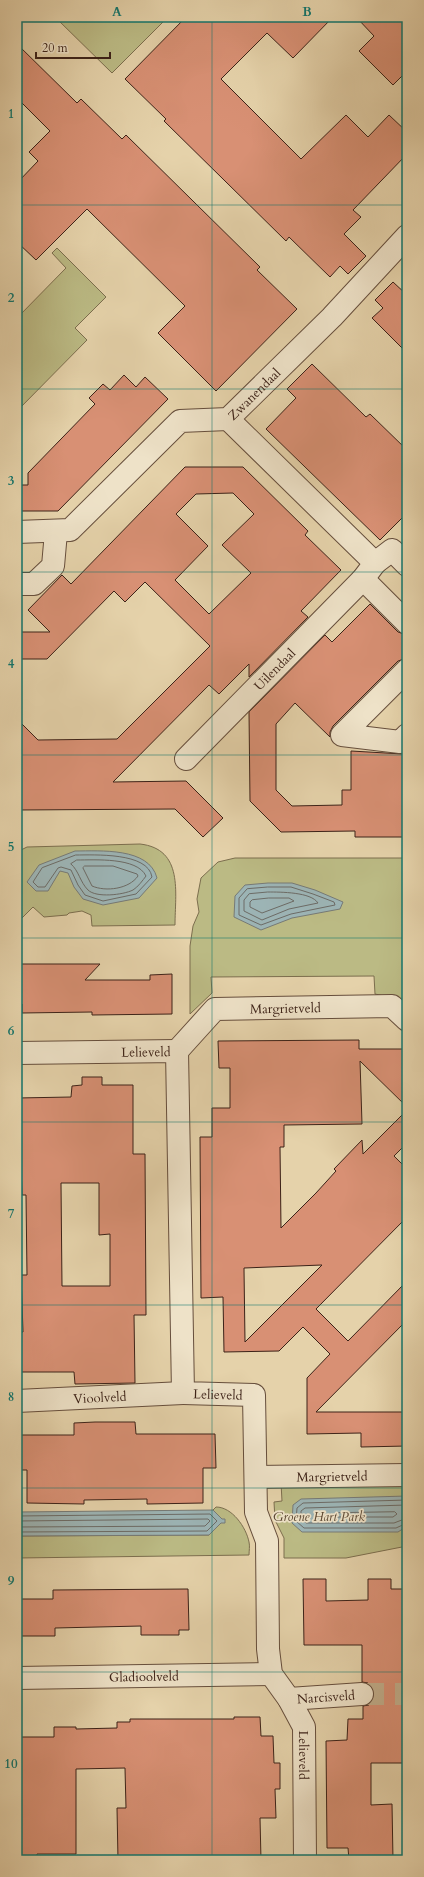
<svg xmlns="http://www.w3.org/2000/svg" width="424" height="1877" font-family="Cardo,serif">
<style>
.green{fill:#bbba84;stroke:#7c6e4e}
.water{fill:#9cb4b5;stroke:#767a76}
.lines{fill:none;stroke-linecap:round;stroke-linejoin:round}
.shore{stroke:#6c6b66;stroke-width:1}
.building{fill:#d89074;stroke:#3c2218;fill-rule:evenodd}
.minor-tunnel{stroke:#c3af8d;stroke-width:22;stroke-dasharray:22 11;stroke-linecap:butt}
.minor-casing{stroke:#664e3c;stroke-width:24}
.minor{stroke:#eee2c8;stroke-width:22}
.grid{fill:none;stroke:#0f766e;stroke-width:1;stroke-opacity:0.55}
.labels{text-anchor:middle;stroke-width:3.5;stroke-linejoin:round;paint-order:stroke}
.street-label{font-size:13px;fill:#3c2218;stroke:#eee2c8}
.park-label{font-size:13px;font-style:italic;fill:#5c4833;stroke:#eee2c8}
.neatline{fill:none;stroke:#0f766e;stroke-width:1.5}
.grid-label{font-size:13px;text-anchor:middle;font-weight:bold;fill:#0f766e}
</style>
<rect width="100%" height="100%" fill="#e5d2aa"/>
<filter id="stains"><feTurbulence type="fractalNoise" baseFrequency=".005" numOctaves="4"/><feColorMatrix values="0 0 0 0 .2 0 0 0 0 .09 0 0 0 0 .02 0 0 0 .5 -.17"/></filter>
<radialGradient id="worn" r=".72"><stop offset=".6" stop-color="#630" stop-opacity="0"/><stop offset="1" stop-color="#630" stop-opacity=".3"/></radialGradient>
<path class="green" d="M 55,17 L 168,17 L 112,73 Z
M 57,248 L 106,297 L 75,328 L 87,340 L 17,411 L 17,318 L 66,268 L 52,253 Z
M 140,844 C 184,849 175,893 175,925 L 92,926 L 91,915 L 82,911 L 69,913 L 67,915 L 44,917 L 33,907 L 17,923 L 17,852 L 27,847 Z
M 235,858 L 407,858 L 407,1010 L 394,998 L 375,994 L 374,976 L 211,977 L 212,993 L 190,1014 L 190,946 L 193,926 L 199,912 L 197,899 L 201,878 L 218,862 Z
M 407,1482 L 407,1546 L 346,1558 L 284,1558 L 284,1538 L 275,1520 L 274,1502 L 282,1501 L 281,1483 Z
M 216,1507 C 232,1507 246,1527 249,1542 C 250,1546 249,1551 249,1555 L 17,1558 L 17,1536 L 209,1535 L 222,1519 L 213,1510 Z"/>
<path class="water" d="M 75,851 C 100,851 149,847 157,878 L 139,898 L 103,905 L 83,899 L 74,887 L 68,873 L 60,871 L 48,891 L 36,891 L 27,882 L 39,865 Z
M 268,883 L 292,883 L 315,890 L 343,902 L 340,909 L 292,918 L 261,930 L 234,917 L 235,896 L 245,885 Z
M 407,1496 L 407,1526 L 398,1532 L 302,1532 L 292,1523 L 293,1505 L 301,1499 Z
M 213,1510 L 222,1519 L 225,1519 L 225,1523 L 221,1523 L 209,1535 L 17,1536 L 17,1512 Z"/>
<g class="lines">
<path class="shore" d="M 76,855 C 94,855 148,852 152,877 L 136,894 L 103,901 L 85,895 L 78,885 L 71,870 L 61,867 L 58,868 L 45,887 L 38,887 L 33,882 L 42,868 Z
M 77,860 C 95,860 137,857 146,876 C 143,880 138,887 133,890 C 123,895 96,898 88,890 C 80,882 79,871 71,864 Z
M 85,866 L 113,866 L 137,874 L 138,876 C 129,889 106,892 92,886 L 83,868 Z
M 268,887 L 291,887 L 313,894 L 334,902 L 335,905 L 291,914 L 261,925 L 239,915 L 239,898 L 247,889 Z
M 268,892 C 281,892 311,892 318,903 L 289,909 L 262,920 L 244,911 L 244,900 L 249,894 Z
M 269,898 L 289,898 L 294,901 L 262,913 L 250,907 L 250,902 L 252,900 Z
M 407,1500 L 303,1503 L 297,1508 L 296,1521 L 304,1528 L 396,1528 L 407,1523
M 407,1505 L 305,1508 L 301,1511 L 301,1518 L 306,1523 L 394,1523 L 407,1518
M 395,1512 L 397,1514 L 393,1517 L 338,1517 L 336,1516 L 338,1513 Z
M 17,1516 L 210,1514 L 217,1521 L 207,1531 L 17,1532
M 17,1521 L 208,1519 L 210,1521 L 205,1526 L 17,1527"/>
</g>
<path class="building" d="M 186,17 L 333,17 L 293,58 L 267,33 L 221,79 L 301,159 L 346,115 L 368,137 L 389,115 L 407,132 L 407,154 L 353,210 L 361,217 L 344,234 L 366,256 L 348,274 L 340,266 L 330,277 L 289,237 L 286,241 L 164,121 L 166,119 L 125,79 Z
M 356,17 L 407,17 L 407,71 L 393,85 L 359,51 L 374,36 Z
M 17,44 L 77,103 L 81,99 L 122,139 L 126,135 L 260,267 L 257,270 L 297,309 L 216,391 L 158,333 L 185,306 L 87,209 L 36,260 L 17,242 L 17,183 L 38,161 L 29,152 L 50,131 L 17,98 Z
M 393,282 L 407,295 L 407,353 L 372,318 L 383,308 L 375,300 Z
M 312,364 L 366,417 L 370,414 L 407,450 L 407,513 L 380,540 L 266,429 L 296,398 L 287,389 Z
M 124,375 L 136,387 L 145,377 L 168,399 L 58,511 L 17,511 L 17,485 L 28,485 L 28,473 L 95,404 L 89,398 L 103,384 L 110,390 Z
M 185,467 L 243,467 L 308,531 L 305,535 L 341,570 L 301,611 L 308,617 L 249,677 L 249,664 L 219,694 L 209,685 L 113,782 L 186,781 L 223,818 L 203,837 L 175,809 L 17,810 L 17,719 L 38,740 L 117,739 L 210,646 L 145,582 L 125,602 L 114,591 L 47,659 L 17,659 L 17,632 L 50,632 L 28,610 L 62,575 L 71,584 ZM 233,493 L 254,514 L 222,545 L 251,573 L 209,614 L 175,580 L 208,546 L 176,514 L 196,494 Z
M 370,604 L 398,632 L 407,635 L 407,658 L 398,661 L 333,726 L 330,732 L 330,737 L 295,703 L 276,724 L 276,790 L 292,806 L 342,805 L 342,790 L 351,790 L 351,751 L 403,754 L 403,789 L 407,789 L 407,837 L 355,837 L 355,831 L 281,832 L 250,801 L 249,712 L 325,635 L 332,642 Z
M 17,964 L 100,964 L 85,980 L 150,980 L 150,975 L 172,974 L 172,1014 L 92,1015 L 92,1012 L 22,1013 L 22,1004 L 17,1004 Z
M 359,1040 L 359,1049 L 407,1049 L 407,1107 L 360,1061 L 362,1124 L 284,1125 L 284,1147 L 280,1147 L 281,1228 L 316,1193 L 336,1171 L 334,1169 L 362,1140 L 363,1154 L 407,1110 L 407,1143 L 394,1156 L 407,1169 L 407,1217 L 316,1309 L 348,1341 L 407,1281 L 407,1320 L 316,1412 L 407,1412 L 407,1446 L 361,1447 L 361,1433 L 307,1434 L 307,1378 L 330,1354 L 303,1327 L 279,1351 L 224,1352 L 223,1297 L 201,1298 L 200,1137 L 212,1137 L 212,1108 L 230,1108 L 230,1068 L 219,1068 L 218,1041 ZM 322,1265 L 245,1342 L 244,1268 Z
M 82,1077 L 102,1077 L 102,1085 L 133,1085 L 133,1154 L 145,1154 L 146,1315 L 134,1315 L 135,1383 L 75,1384 L 74,1372 L 17,1372 L 17,1332 L 23,1332 L 21,1275 L 27,1275 L 26,1195 L 22,1195 L 20,1138 L 17,1138 L 17,1098 L 71,1097 L 72,1086 L 82,1085 ZM 61,1183 L 99,1183 L 99,1235 L 110,1234 L 110,1286 L 62,1286 Z
M 95,1422 L 135,1422 L 136,1434 L 215,1434 L 216,1468 L 203,1468 L 203,1503 L 147,1504 L 147,1499 L 84,1500 L 84,1504 L 27,1503 L 27,1470 L 17,1470 L 17,1435 L 74,1435 L 74,1423 Z
M 303,1579 L 326,1579 L 326,1601 L 368,1600 L 368,1579 L 391,1579 L 391,1589 L 407,1589 L 407,1763 L 371,1763 L 371,1805 L 392,1804 L 393,1860 L 349,1860 L 348,1848 L 327,1848 L 326,1741 L 347,1740 L 348,1719 L 363,1719 L 363,1706 L 369,1705 L 373,1700 L 374,1693 L 372,1687 L 368,1683 L 362,1682 L 362,1645 L 304,1645 Z
M 188,1589 L 189,1630 L 179,1630 L 179,1635 L 141,1635 L 141,1626 L 55,1628 L 55,1636 L 17,1636 L 17,1599 L 53,1599 L 53,1590 Z
M 234,1717 L 260,1717 L 261,1736 L 273,1736 L 274,1763 L 280,1763 L 280,1789 L 275,1789 L 276,1818 L 260,1818 L 261,1860 L 118,1860 L 117,1808 L 126,1808 L 125,1768 L 76,1769 L 76,1854 L 37,1854 L 37,1860 L 17,1860 L 17,1737 L 54,1737 L 54,1727 L 76,1727 L 76,1729 L 117,1728 L 117,1722 L 130,1722 L 130,1719 L 234,1719 Z"/>
<g class="lines">
<path class="minor-tunnel" d="M 362,1694 L 407,1694"/>
<g class="minor-casing">
<g id="minor">
<path d="M 228,419 L 375,563"/>
<path id="s1" d="M 17,532 L 70,530 L 180,421 L 228,419 L 332,317 L 407,236"/>
<path d="M 363,579 L 407,623"/>
<path d="M 17,584 L 34,584 L 53,566 L 56,532"/>
<path d="M 407,670 L 342,735 L 400,742 L 407,735"/>
<path id="s2" d="M 186,759 L 363,579 L 375,563 L 392,550 L 407,565"/>
<path id="s3" d="M 177,1051 L 215,1009 L 392,1006 L 407,1020"/>
<path id="s4" d="M 17,1053 L 177,1051 L 183,1393 L 254,1395 L 256,1512 L 267,1541 L 268,1649 L 271,1674 L 289,1699 L 304,1727 L 305,1860"/>
<path id="s5" d="M 17,1401 L 183,1393"/>
<path id="s6" d="M 256,1477 L 407,1475"/>
<path id="s7" d="M 17,1678 L 271,1674"/>
<path id="s8" d="M 289,1699 L 362,1694"/>
</g>
</g>
<use href="#minor" class="minor"/>
</g>
<path class="grid" d="M 212,17 L 212,1860M 17,205 L 407,205M 17,389 L 407,389M 17,572 L 407,572M 17,755 L 407,755M 17,938 L 407,938M 17,1122 L 407,1122M 17,1305 L 407,1305M 17,1488 L 407,1488M 17,1672 L 407,1672"/>
<g class="labels">
<g class="street-label">
<text dy="5" stroke="none"><textPath href="#s1" startOffset="292">Zwanendaal</textPath></text>
<text dy="5" stroke="none"><textPath href="#s2" startOffset="126">Uilendaal</textPath></text>
<text dy="5" stroke="none"><textPath href="#s3" startOffset="127">Margrietveld</textPath></text>
<text dy="5" stroke="none"><textPath href="#s4" startOffset="129">Lelieveld</textPath></text>
<text dy="5" stroke="none"><textPath href="#s4" startOffset="537">Lelieveld</textPath></text>
<text dy="5" stroke="none"><textPath href="#s5" startOffset="83">Vioolveld</textPath></text>
<text dy="5" stroke="none"><textPath href="#s6" startOffset="76">Margrietveld</textPath></text>
<text dy="5" stroke="none"><textPath href="#s7" startOffset="127">Gladioolveld</textPath></text>
<text dy="5" stroke="none"><textPath href="#s8" startOffset="37">Narcisveld</textPath></text>
<text dy="5" stroke="none"><textPath href="#s4" startOffset="945">Lelieveld</textPath></text>
</g>
<g class="park-label">
<text x="319" y="1521">Groene Hart Park</text>
</g>
</g>
<rect width="424" height="1877" fill="none" stroke="#e5d2aa" stroke-width="44"/>
<path d="M36 52v6h74v-6" fill="none" stroke="#3c2218" stroke-width="2"/>
<text x="42" y="52" font-size="12" fill="#3c2218" stroke="#eee2c8" stroke-width="3" paint-order="stroke">20 m</text>
<rect x="22" y="22" width="380" height="1833" class="neatline"/>
<g class="grid-label">
<text x="117" y="16">A</text>
<text x="307" y="16">B</text>
<text x="11" y="118">1</text>
<text x="11" y="302">2</text>
<text x="11" y="485">3</text>
<text x="11" y="668">4</text>
<text x="11" y="851">5</text>
<text x="11" y="1035">6</text>
<text x="11" y="1218">7</text>
<text x="11" y="1401">8</text>
<text x="11" y="1585">9</text>
<text x="11" y="1768">10</text>
</g>
<rect width="100%" height="100%" filter="url(#stains)"/>
<rect width="100%" height="100%" fill="url(#worn)"/>
</svg>
